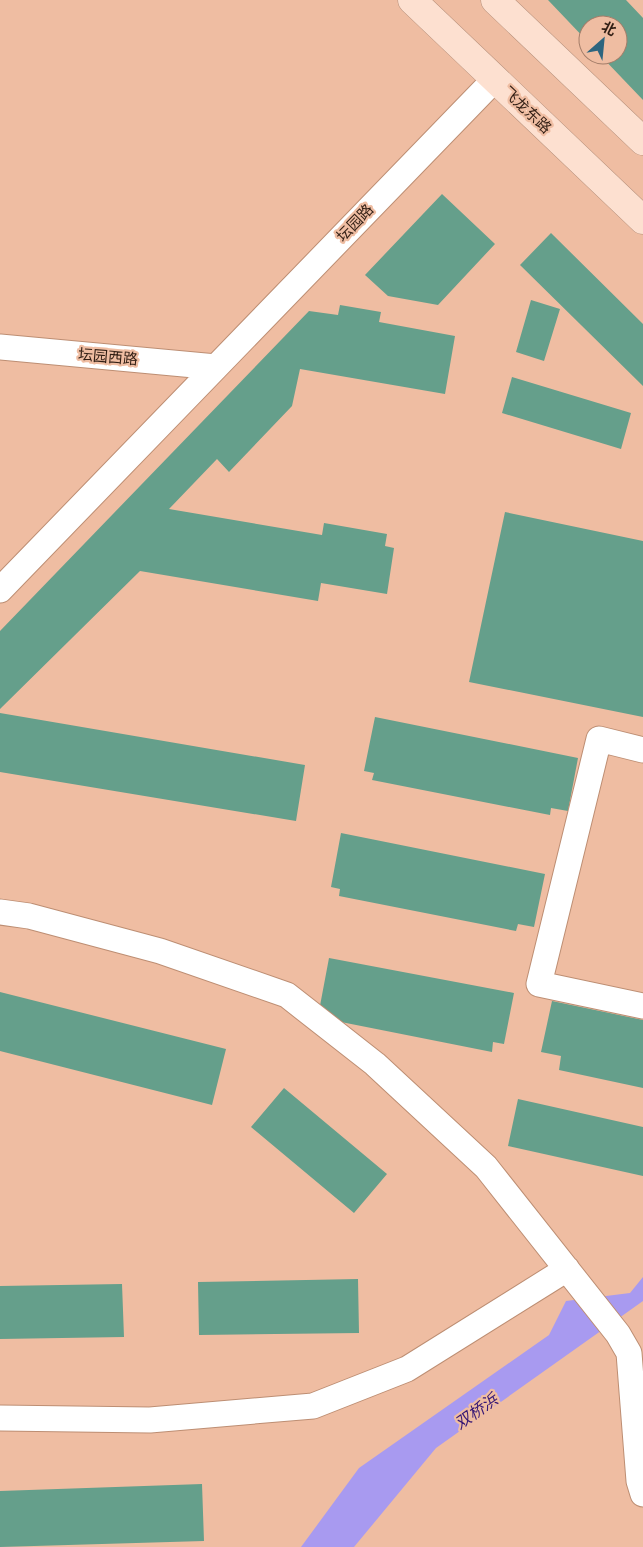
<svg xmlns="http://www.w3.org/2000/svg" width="643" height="1547" font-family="'Titillium Web','Noto Sans SC',sans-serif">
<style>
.water{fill:#a89af0}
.building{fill:#659f8b}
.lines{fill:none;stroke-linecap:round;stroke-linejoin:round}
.minor-casing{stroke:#bd8e73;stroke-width:27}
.major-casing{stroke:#b48e79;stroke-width:29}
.minor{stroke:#fff;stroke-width:25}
.major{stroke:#fde0d0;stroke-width:28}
.labels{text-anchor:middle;stroke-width:4.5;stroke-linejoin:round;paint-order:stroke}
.street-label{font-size:15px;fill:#311e14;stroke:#efbda2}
.water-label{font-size:16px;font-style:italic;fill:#361775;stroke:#efbda2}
</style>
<rect width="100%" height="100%" fill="#efbda2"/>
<path class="water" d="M 643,1277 L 643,1301 L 436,1448 L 354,1547 L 301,1547 L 359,1468 L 549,1335 L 566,1301 L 630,1293 Z"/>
<path class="building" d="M 548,0 L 626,0 L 643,18 L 643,100 L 600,55 L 618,55 L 618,25 L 588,25 L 588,42 Z
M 442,194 L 495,244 L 438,305 L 388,296 L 365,275 Z
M 551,233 L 643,324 L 643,386 L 520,265 Z
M 531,300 L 560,309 L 544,361 L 516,352 Z
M 340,305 L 381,312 L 379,322 L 455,336 L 445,394 L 300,369 L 292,406 L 229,472 L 217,459 L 169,509 L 322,535 L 324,523 L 387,534 L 385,546 L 394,548 L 387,594 L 321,583 L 318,601 L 140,571 L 0,709 L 0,631 L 309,311 L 338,315 Z
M 512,377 L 631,413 L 621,449 L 502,413 Z
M 505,512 L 643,541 L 643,717 L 469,682 Z
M 0,713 L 305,765 L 296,821 L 0,772 Z
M 375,717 L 578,758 L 568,811 L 551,808 L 550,815 L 372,780 L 374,773 L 364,771 Z
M 341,833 L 545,874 L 534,927 L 518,924 L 516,931 L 339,896 L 340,889 L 331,887 Z
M 329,958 L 514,993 L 504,1044 L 493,1042 L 492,1052 L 326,1019 L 319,1011 Z
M 0,992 L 226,1049 L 212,1105 L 0,1051 Z
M 552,1001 L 643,1020 L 643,1088 L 559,1070 L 561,1056 L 541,1052 Z
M 284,1088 L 387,1174 L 354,1213 L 251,1127 Z
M 518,1099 L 643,1127 L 643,1176 L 508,1146 Z
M 358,1279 L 359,1333 L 199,1335 L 198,1282 Z
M 122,1284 L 124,1337 L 0,1339 L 0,1286 Z
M 202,1484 L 204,1541 L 0,1547 L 0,1491 Z"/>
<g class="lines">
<g class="minor-casing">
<path id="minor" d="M 0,347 L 216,367
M 0,590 L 494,80
M 643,750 L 599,739 L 539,984 L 643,1006
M 0,912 L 29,916 L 160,951 L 287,995 L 375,1064 L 486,1167 L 618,1334 L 629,1353 L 639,1481 L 643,1494
M 0,1418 L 150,1420 L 313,1406 L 407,1369 L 567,1269"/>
</g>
<g class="major-casing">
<path id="major" d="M 412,0 L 643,220
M 495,0 L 643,141"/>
</g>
<use href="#minor" class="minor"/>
<use href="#major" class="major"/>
</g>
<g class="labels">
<g class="street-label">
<text transform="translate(527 110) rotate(43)" y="5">飞龙东路</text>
<text transform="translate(355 223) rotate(-46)" y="5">坛园路</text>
<text transform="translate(108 357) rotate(5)" y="5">坛园西路</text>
</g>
<g class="water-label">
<text transform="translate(476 1411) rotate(-35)" y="6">双桥浜</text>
</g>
</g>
<g transform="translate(603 40) rotate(27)"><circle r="24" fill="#efbda2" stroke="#a37d69"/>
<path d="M0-4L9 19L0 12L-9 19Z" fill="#2d657f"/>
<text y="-8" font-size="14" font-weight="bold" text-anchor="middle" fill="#311e14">北</text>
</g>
</svg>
